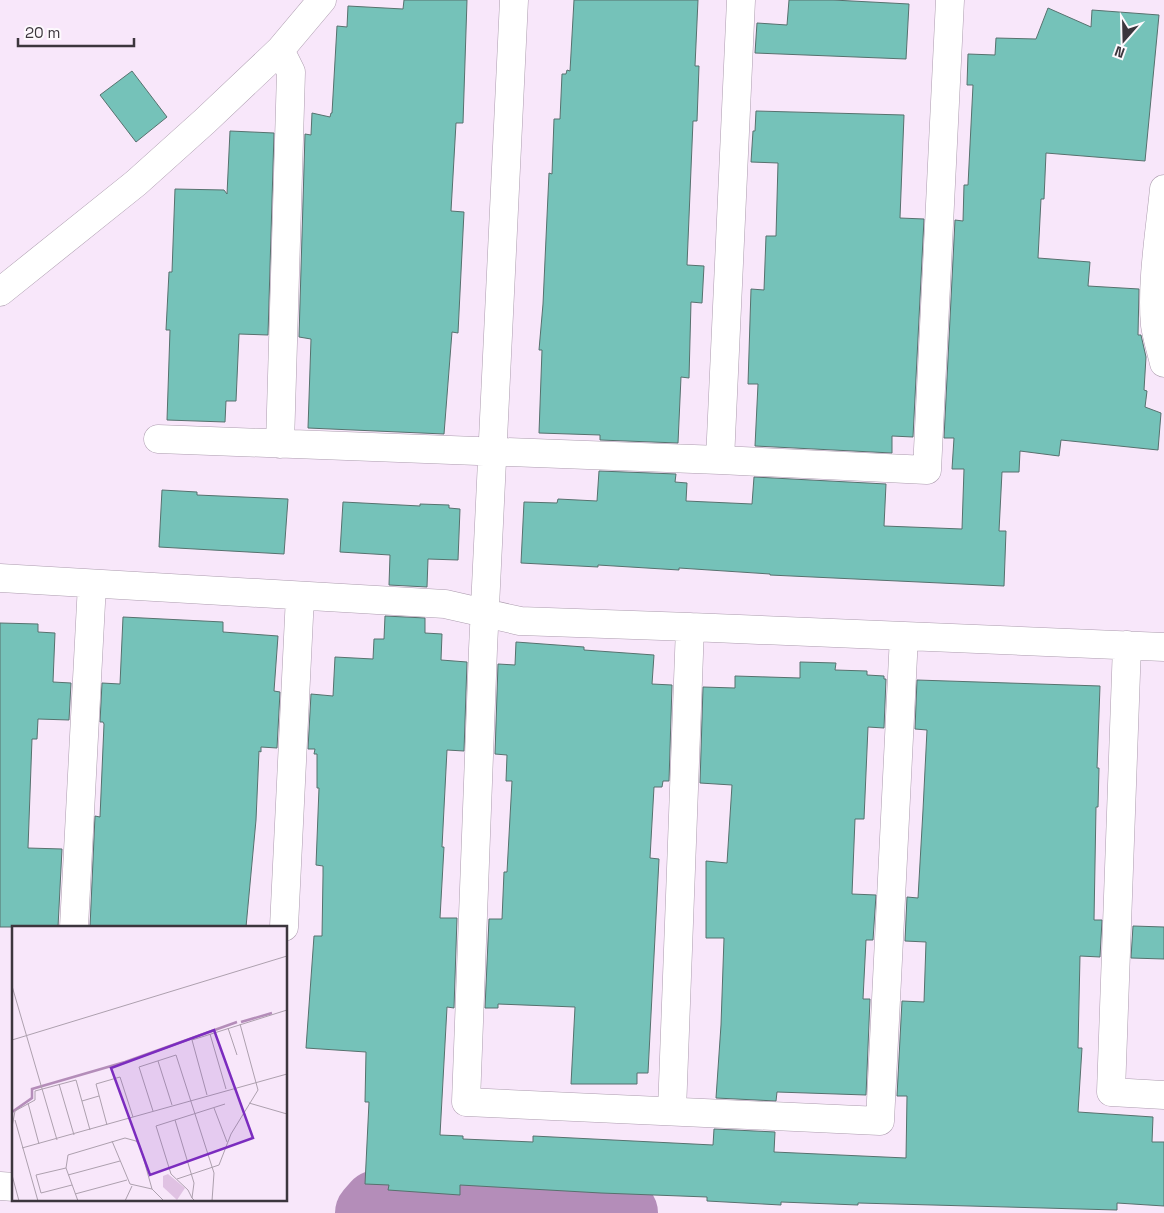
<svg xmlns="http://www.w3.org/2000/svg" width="1164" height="1213" font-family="'Space Grotesk',sans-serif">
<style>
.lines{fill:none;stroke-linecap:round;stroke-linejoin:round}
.river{stroke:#b48db9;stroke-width:70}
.building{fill:#75c2b9;stroke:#57716e}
.street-casing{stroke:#ac9cae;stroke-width:29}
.street{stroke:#fff;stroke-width:28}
.inset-river{fill:none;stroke:#b48db9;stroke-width:2.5}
.inset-road{fill:none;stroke:#ada0ae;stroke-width:1}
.view{fill:#7b2cbf;fill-opacity:0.15;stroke:#7b2cbf;stroke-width:2.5}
.inset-edge{fill:none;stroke:#3c363d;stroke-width:2.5}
</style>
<rect width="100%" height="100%" fill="#f8e7fa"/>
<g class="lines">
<path class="river" d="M 370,1213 L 377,1205 L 385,1202 L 623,1213"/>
</g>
<path class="building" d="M 404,0 L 467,0 L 463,123 L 456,123 L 451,211 L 464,212 L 458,333 L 452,332 L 444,434 L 308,428 L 311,339 L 299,337 L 305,134 L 311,135 L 312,113 L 330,117 L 331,113 L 332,113 L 337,26 L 347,27 L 348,6 L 403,9 Z
M 574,0 L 698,0 L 695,66 L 699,66 L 697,121 L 693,121 L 687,265 L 704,266 L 702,303 L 691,302 L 689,378 L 681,377 L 678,443 L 600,440 L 600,435 L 539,433 L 542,350 L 539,350 L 543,304 L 549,173 L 552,174 L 554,119 L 560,119 L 562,74 L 566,74 L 567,70 L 570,71 Z
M 789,0 L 833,0 L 909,4 L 906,59 L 755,53 L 757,23 L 787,25 Z
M 1048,8 L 1091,27 L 1092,10 L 1159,15 L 1145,161 L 1046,153 L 1044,199 L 1041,199 L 1038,258 L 1090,262 L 1088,286 L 1139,289 L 1138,335 L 1141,335 L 1146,357 L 1144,390 L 1147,391 L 1145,407 L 1161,413 L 1158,450 L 1061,440 L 1059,456 L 1020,451 L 1019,472 L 1002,472 L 999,531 L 1006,531 L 1004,586 L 770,575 L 770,574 L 679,568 L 679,570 L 598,565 L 598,567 L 521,563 L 524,502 L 557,503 L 558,499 L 597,501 L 599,471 L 676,474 L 675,482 L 687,483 L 686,501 L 752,504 L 754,477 L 886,484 L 884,526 L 962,529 L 964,469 L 952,469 L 954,438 L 944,438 L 955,220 L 963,221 L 964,185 L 968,185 L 973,85 L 967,85 L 968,54 L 995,55 L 996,38 L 1036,39 Z
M 132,71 L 167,117 L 136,142 L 100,95 Z
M 756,111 L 904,115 L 900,218 L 924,219 L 913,437 L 892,436 L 892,453 L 755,446 L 758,384 L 748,384 L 751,289 L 764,290 L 766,236 L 776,236 L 778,163 L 751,162 L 753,131 L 755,131 Z
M 230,131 L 274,133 L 268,335 L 239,334 L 236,401 L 226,401 L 225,422 L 167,420 L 170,330 L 166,330 L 169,272 L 172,272 L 175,189 L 224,190 L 227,194 Z
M 162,490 L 197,492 L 197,495 L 288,499 L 284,554 L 159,547 Z
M 343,502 L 420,506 L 420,504 L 449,505 L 449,508 L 460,509 L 458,560 L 428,559 L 427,587 L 389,585 L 390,555 L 340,552 Z
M 385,616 L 425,618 L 425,633 L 442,634 L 441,660 L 467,662 L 464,751 L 447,750 L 442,847 L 444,847 L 440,918 L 457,918 L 454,1008 L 447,1007 L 440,1135 L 463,1136 L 463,1139 L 533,1142 L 533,1136 L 713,1145 L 714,1129 L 775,1132 L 774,1152 L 906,1158 L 907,1096 L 897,1096 L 902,1001 L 924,1002 L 926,942 L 905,941 L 907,897 L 918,898 L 923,810 L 927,730 L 915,729 L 917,680 L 1100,686 L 1097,768 L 1099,768 L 1098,807 L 1096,807 L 1094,920 L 1102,920 L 1100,957 L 1080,956 L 1078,1048 L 1082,1048 L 1078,1112 L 1153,1117 L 1152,1142 L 1164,1142 L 1164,1206 L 1117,1203 L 1117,1210 L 858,1203 L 858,1205 L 781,1202 L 781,1205 L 707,1201 L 707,1197 L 601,1193 L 460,1185 L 460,1195 L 388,1190 L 389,1185 L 365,1184 L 369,1102 L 365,1102 L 366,1052 L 306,1048 L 314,936 L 322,936 L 323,876 L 323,866 L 316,865 L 319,788 L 317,788 L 317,754 L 314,754 L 315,749 L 308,749 L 311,694 L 333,696 L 335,657 L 373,659 L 374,639 L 384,639 Z
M 123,617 L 223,622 L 223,632 L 278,636 L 274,691 L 280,692 L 277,748 L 261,747 L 261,752 L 259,751 L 256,820 L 246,927 L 90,927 L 95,816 L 100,817 L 104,724 L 103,722 L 100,722 L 102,683 L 120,684 Z
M 0,623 L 38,624 L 38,632 L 55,633 L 53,682 L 71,683 L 69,720 L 38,719 L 37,739 L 32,739 L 28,848 L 62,849 L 58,927 L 0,927 Z
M 516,642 L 584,647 L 584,650 L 654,655 L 652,684 L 672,685 L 669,781 L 663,781 L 662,787 L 654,787 L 650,858 L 659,859 L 648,1073 L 637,1073 L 637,1084 L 571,1084 L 575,1007 L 498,1004 L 498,1008 L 485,1008 L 489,919 L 502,919 L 504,872 L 507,872 L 512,781 L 506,781 L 507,755 L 495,754 L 498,664 L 515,665 Z
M 800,662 L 836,663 L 835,670 L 867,671 L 867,675 L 884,676 L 884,679 L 886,679 L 884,728 L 868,727 L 864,819 L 855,819 L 852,894 L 876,895 L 873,940 L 866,940 L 863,999 L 870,999 L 866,1095 L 777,1092 L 776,1101 L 716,1098 L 721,1025 L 724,938 L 706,938 L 706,861 L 727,863 L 732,785 L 700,783 L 703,687 L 735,688 L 735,676 L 800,678 Z
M 1133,926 L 1164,927 L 1164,959 L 1131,958 Z"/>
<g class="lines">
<g class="street-casing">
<path id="street" d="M 514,0 L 483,649 L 466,1102 L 880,1121 L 904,636
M 280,50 L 291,72 L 280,444
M 1164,189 C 1160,230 1151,284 1155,325 C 1157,338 1161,350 1164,363
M 0,292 L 136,183 L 205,121 L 280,50 L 322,0
M 158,439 L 720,460 L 927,470 L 950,0
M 720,460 L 741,0
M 0,578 L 445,604 L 520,621 L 690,627 L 1164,647
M 1127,645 L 1111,1092 L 1164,1095
M 74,927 L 92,584
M 284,927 L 300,596
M 672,1111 L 690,627
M 0,1186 L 14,1187"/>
</g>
<use href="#street" class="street"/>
</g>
<g transform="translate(12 926)">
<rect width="275" height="275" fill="#f8e7fa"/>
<path d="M 156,248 L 173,262 L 165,274 L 151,261 L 151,250 Z" fill="#e0c2e3"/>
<path class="inset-river" d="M 229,96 L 260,87M 0,186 L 20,172 L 20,163 L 113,136 L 225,96"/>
<path class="inset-road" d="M 0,60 L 45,214M 216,102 L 225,129M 198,108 L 214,163M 0,114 L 275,30M 146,135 L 160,179M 47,158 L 62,209M 195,169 L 180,114 L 275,84M 70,175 L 87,170M 16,177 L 27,218M 237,177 L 275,188M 202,182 L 215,216M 141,185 L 127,141 L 164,129 L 202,247 L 200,275M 3,194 L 26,275M 163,194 L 182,257 L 180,272 L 183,275M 95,199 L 84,158 L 108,151 L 121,191M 0,201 L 3,185 L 23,174 L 23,165 L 64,154 L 78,204M 100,215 L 118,258 L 140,263 L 152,275M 10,222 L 275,148M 54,242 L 24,249 L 29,267 L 60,259M 0,249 L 7,275M 56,249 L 108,235M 165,253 L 207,239 L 219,208 L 246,164 L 228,98M 63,268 L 115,254M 180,272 L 176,264 L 159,248 L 144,200 L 213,178M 66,275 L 54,242 L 56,229 L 113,212 L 124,215 L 128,220 L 140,263M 113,275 L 120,260"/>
<path class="view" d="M 202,104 L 241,212 L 138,249 L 99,142 Z"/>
<rect width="275" height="275" class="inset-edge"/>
</g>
<g transform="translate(1124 40) rotate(200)" stroke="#fdf9fd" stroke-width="4" paint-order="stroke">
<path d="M0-4L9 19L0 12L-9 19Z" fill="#3c363d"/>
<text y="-8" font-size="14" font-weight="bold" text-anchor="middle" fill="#3c363d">N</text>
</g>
<path d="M18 38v8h116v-8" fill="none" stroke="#3c363d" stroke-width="2.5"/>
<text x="25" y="38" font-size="15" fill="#3c363d" stroke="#fdf9fd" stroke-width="4" paint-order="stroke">20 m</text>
</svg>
